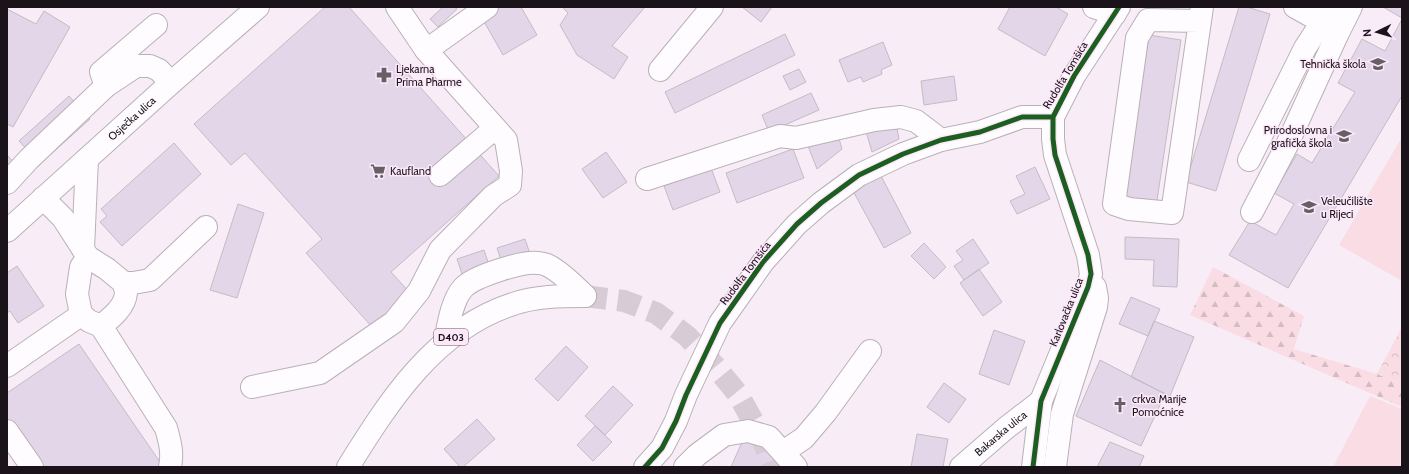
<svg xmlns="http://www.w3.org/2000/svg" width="1409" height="474" font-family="Cabin,sans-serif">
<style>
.grass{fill:#f9dce4}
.forest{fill:url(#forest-firs)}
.park{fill:url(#park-crowns)}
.building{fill:#e3d6e8;stroke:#c3bcc4}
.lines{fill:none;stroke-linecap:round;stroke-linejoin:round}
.major-tunnel{stroke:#d7ccd5;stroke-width:22;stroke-dasharray:22 11;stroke-linecap:butt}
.minor-casing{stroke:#b9b0b8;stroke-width:24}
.major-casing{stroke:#b9b0b8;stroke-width:24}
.minor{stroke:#fefcfe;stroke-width:22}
.major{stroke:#fefcfe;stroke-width:22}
.cycleway-casing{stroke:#fde8fa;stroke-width:8}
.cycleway{stroke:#1b5e20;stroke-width:5}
.labels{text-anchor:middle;stroke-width:3;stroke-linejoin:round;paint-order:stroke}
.shield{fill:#fde8fa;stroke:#5e535c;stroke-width:1}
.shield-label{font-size:10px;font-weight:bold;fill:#1a1319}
.poi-label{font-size:11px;fill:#1a1319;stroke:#fde8fa;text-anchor:start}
.street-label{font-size:11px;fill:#1a1319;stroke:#fde8fa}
</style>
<defs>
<pattern id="forest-firs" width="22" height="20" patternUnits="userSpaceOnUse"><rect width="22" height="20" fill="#f9dce4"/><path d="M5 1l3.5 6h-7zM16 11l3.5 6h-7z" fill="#d5bcc3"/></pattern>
<pattern id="park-crowns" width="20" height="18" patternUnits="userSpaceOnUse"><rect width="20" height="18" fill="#f9dce4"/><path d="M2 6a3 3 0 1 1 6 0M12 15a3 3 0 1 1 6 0" fill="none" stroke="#d5bcc3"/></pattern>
</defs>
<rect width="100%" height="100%" fill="#f8edf6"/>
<path class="grass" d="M 1402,137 L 1402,281 L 1339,245 Z
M 1370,396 L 1402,409 L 1402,467 L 1333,467 Z"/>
<path class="forest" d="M 1213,267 L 1304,316 L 1294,349 L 1377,374 L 1402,384 L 1402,407 L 1190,315 Z"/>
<path class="park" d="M 1402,327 L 1402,384 L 1377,374 Z"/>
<path class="building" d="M 325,7 L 349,7 L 499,176 L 391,272 L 410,293 L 372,327 L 306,253 L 322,239 L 245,153 L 231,165 L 194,124 Z
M 443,7 L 454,7 L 457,9 L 438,27 L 430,19 Z
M 500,7 L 521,7 L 537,35 L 503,55 L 482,18 Z
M 562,7 L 645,7 L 612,46 L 628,57 L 614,79 L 577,55 L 560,25 L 568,13 Z
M 742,7 L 772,7 L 761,22 Z
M 1010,7 L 1056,7 L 1068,14 L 1045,56 L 998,29 Z
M 1239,7 L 1247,7 L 1270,14 L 1216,191 L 1186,182 Z
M 1383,7 L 1402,7 L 1402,18 Z
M 7,9 L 36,24 L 44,11 L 70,27 L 13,127 L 7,124 Z
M 1402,19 L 1402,96 L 1288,288 L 1229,255 L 1250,221 L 1276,235 L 1294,204 L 1274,193 L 1297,154 L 1312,163 L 1355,92 L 1338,83 L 1362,39 L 1385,51 Z
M 785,34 L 795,55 L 675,113 L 665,92 Z
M 1149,35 L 1181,40 L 1156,207 L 1124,202 Z
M 883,42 L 892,65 L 881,70 L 882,74 L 863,82 L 861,77 L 848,82 L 839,60 Z
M 799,69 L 806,82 L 790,90 L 783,76 Z
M 954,76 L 957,100 L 924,105 L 921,81 Z
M 811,93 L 819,110 L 769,132 L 762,115 Z
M 69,96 L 90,119 L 40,164 L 19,141 Z
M 896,123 L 899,139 L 872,152 L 865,128 Z
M 838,135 L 842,149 L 817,169 L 808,146 Z
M 174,143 L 201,174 L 122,246 L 100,222 L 107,216 L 101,209 Z
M 793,149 L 804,178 L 737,203 L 726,173 Z
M 606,152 L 627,182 L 603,198 L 582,169 Z
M 7,155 L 16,165 L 7,173 Z
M 1035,167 L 1050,199 L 1017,214 L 1010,201 L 1025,194 L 1016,176 Z
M 711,168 L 720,192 L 673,210 L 664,186 Z
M 880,174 L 911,233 L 884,248 L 852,189 Z
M 238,204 L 264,213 L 237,298 L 210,290 Z
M 1125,237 L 1179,239 L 1177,287 L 1153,286 L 1154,260 L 1125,259 Z
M 525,239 L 530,254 L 502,263 L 497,248 Z
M 973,239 L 989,263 L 964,280 L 954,266 L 963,260 L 956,251 Z
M 924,243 L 946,267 L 934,279 L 911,256 Z
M 484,250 L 489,265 L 462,274 L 457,259 Z
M 17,266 L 44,306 L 18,323 L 10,311 L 7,313 L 7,273 Z
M 979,269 L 1002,302 L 983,316 L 960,283 Z
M 1131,297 L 1160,309 L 1148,336 L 1119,324 Z
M 1154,321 L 1194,337 L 1170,396 L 1131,377 Z
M 994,330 L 1025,341 L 1009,385 L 979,374 Z
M 79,344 L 162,465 L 158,467 L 37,467 L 7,422 L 7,393 Z
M 566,346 L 588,367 L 558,401 L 535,379 Z
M 1100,360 L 1165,394 L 1141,446 L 1076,416 Z
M 944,383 L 966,399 L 949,423 L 927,407 Z
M 613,386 L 633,405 L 605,435 L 585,416 Z
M 477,419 L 495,439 L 463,467 L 460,467 L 444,449 Z
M 595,426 L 612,442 L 593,461 L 577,445 Z
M 917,434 L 948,439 L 943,467 L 911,467 Z
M 743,440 L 782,458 L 779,467 L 731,467 Z
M 1110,442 L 1144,456 L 1139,467 L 1097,467 Z"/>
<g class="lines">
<path class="major-tunnel" d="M 585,296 L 624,301 L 656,313 L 687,336 L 715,366 L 738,394 L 759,432 L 774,467"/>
<g class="minor-casing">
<g id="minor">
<path d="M 1094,7 L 1115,14"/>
<path d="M 1295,7 L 1322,22 L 1331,7"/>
<path d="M 1200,21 L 1172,213 L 1129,209 L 1114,204 L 1137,38 L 1148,20 L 1200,21 L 1202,7"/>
<path d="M 426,50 L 438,42 L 487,7"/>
<path d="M 660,70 L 712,7"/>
<path d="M 106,86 L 101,72 L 156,25"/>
<path d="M 1249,160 L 1305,48 L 1322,22"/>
<path d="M 440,175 L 495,128"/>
<path d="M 647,179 L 780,136 L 796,138 L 874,120 L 901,117 L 916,121 L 941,140"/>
<path d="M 7,183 L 29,159 L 106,86 L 136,66 L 150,66 L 159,70 L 171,83"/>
<path d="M 43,198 L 63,218 L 88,257 L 107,269 L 124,283 L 133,283 L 150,280 L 206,227"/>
<path d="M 1252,212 L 1286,147 L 1337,35 L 1351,7"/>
<path d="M 83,249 L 87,159"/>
<path d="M 88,257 L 81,267 L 77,294 L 81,314 L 89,321 L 101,326 L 166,428 C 170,442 173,453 170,467"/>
<path d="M 101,326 C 111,318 125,307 126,293 C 126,290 124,286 124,283"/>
<path d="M 445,342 C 448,326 452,300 463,288 C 474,276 523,261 538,263 C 541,263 544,264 547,265 C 560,271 575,286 585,296"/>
<path d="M 7,366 L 75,319 L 81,314"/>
<path d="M 252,387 L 320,373 L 394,322 L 419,291 L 440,250 L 493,196 L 510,185 L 511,171 L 506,140 L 426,50 L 397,7"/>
<path d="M 7,431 L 32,467"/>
<path d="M 783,452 L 804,438 L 826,412 L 870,351"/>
<path d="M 645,467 L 662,448 L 676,421 L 686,395 L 720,323 L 763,262 L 797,224 L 821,203 L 859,175 L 903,154 L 941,140 L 980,132 L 1022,117 L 1053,117 L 1074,76 L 1119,7"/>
<path d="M 685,467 L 697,455 L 724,435 L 748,431 L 769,437 L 796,467"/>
<path id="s1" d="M 961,467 L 1006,428 L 1041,401"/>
<path d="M 1033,467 L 1041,401 L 1088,287 L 1091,274 L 1088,255 L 1055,155 L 1053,139 L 1053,117"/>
<path d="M 1055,467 L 1062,414 L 1096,307 L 1097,298 L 1095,287"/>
</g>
</g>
<g class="major-casing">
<g id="major">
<path id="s2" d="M 7,231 L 171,83 L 258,7"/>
<path d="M 348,467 C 389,401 435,329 513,304 C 536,296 561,296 585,296"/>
</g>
</g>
<use href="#minor" class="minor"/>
<use href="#major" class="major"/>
<g class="cycleway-casing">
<path id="cycleway" d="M 645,467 L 662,448 L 676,421 L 686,395 L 720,323 L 763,262 L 797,224 L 821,203 L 859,175 L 903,154 L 941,140 L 980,132 L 1022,117 L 1053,117 L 1074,76 L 1119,7
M 1033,467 L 1041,401 L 1088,287 L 1091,274 L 1088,255 L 1055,155 L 1053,139 L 1053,117"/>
</g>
<use href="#cycleway" class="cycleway"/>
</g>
<defs>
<g id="school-bare" transform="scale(1.2)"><path d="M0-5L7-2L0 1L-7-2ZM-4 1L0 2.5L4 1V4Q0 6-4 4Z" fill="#685f66" stroke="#fde8fa" stroke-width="2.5" paint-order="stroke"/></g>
<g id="pharmacy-bare" transform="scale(1.2)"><path d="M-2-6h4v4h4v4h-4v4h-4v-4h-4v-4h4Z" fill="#685f66" stroke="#fde8fa" stroke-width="2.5" paint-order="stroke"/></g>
<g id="supermarket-bare" transform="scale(1.2)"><path d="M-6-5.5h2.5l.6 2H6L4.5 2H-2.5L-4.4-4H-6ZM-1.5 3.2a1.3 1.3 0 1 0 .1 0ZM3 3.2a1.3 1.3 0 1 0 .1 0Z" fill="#685f66" stroke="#fde8fa" stroke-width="2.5" paint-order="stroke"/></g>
<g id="university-bare" transform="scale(1.2)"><path d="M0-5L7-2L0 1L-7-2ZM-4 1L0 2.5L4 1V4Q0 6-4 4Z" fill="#685f66" stroke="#fde8fa" stroke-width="2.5" paint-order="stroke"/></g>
<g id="church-bare" transform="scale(1.2)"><path d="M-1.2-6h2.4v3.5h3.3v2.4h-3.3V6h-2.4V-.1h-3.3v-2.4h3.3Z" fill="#685f66" stroke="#fde8fa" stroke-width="2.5" paint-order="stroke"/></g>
</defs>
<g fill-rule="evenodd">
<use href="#school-bare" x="1378" y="64"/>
<use href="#pharmacy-bare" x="384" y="75"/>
<use href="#school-bare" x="1344" y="136"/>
<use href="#supermarket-bare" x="378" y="171"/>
<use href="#university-bare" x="1309" y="207"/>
<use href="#church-bare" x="1120" y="405"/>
</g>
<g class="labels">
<rect class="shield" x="434" y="329" width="34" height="16" rx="3"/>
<g class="shield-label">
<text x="451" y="341">D403</text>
</g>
<g class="poi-label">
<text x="1366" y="68" text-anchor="end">Tehnička škola</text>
<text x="396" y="73">Ljekarna<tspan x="396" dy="13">Prima Pharme</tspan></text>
<text x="1332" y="134" text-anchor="end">Prirodoslovna i<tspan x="1332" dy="13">grafička škola</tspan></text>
<text x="390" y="175">Kaufland</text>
<text x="1321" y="205">Veleučilište<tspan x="1321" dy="13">u Rijeci</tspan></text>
<text x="1132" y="403">crkva Marije<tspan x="1132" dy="13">Pomoćnice</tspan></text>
</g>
<g class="street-label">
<text transform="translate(1065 75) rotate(-59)" y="4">Rudolfa Tomšića</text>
<text dy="4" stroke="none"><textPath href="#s2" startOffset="168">Osječka ulica</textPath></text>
<text transform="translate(745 273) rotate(-53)" y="4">Rudolfa Tomšića</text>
<text transform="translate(1066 312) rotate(-68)" y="4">Karlovačka ulica</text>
<text dy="4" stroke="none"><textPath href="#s1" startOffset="52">Bakarska ulica</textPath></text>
</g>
</g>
<rect width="1409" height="474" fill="none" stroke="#1a1319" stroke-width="16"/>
<g transform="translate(1377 32) rotate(265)" stroke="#fde8fa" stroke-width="3" paint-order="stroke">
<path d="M0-3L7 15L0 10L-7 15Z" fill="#1a1319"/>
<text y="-6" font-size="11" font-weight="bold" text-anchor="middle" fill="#1a1319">N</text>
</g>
</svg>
